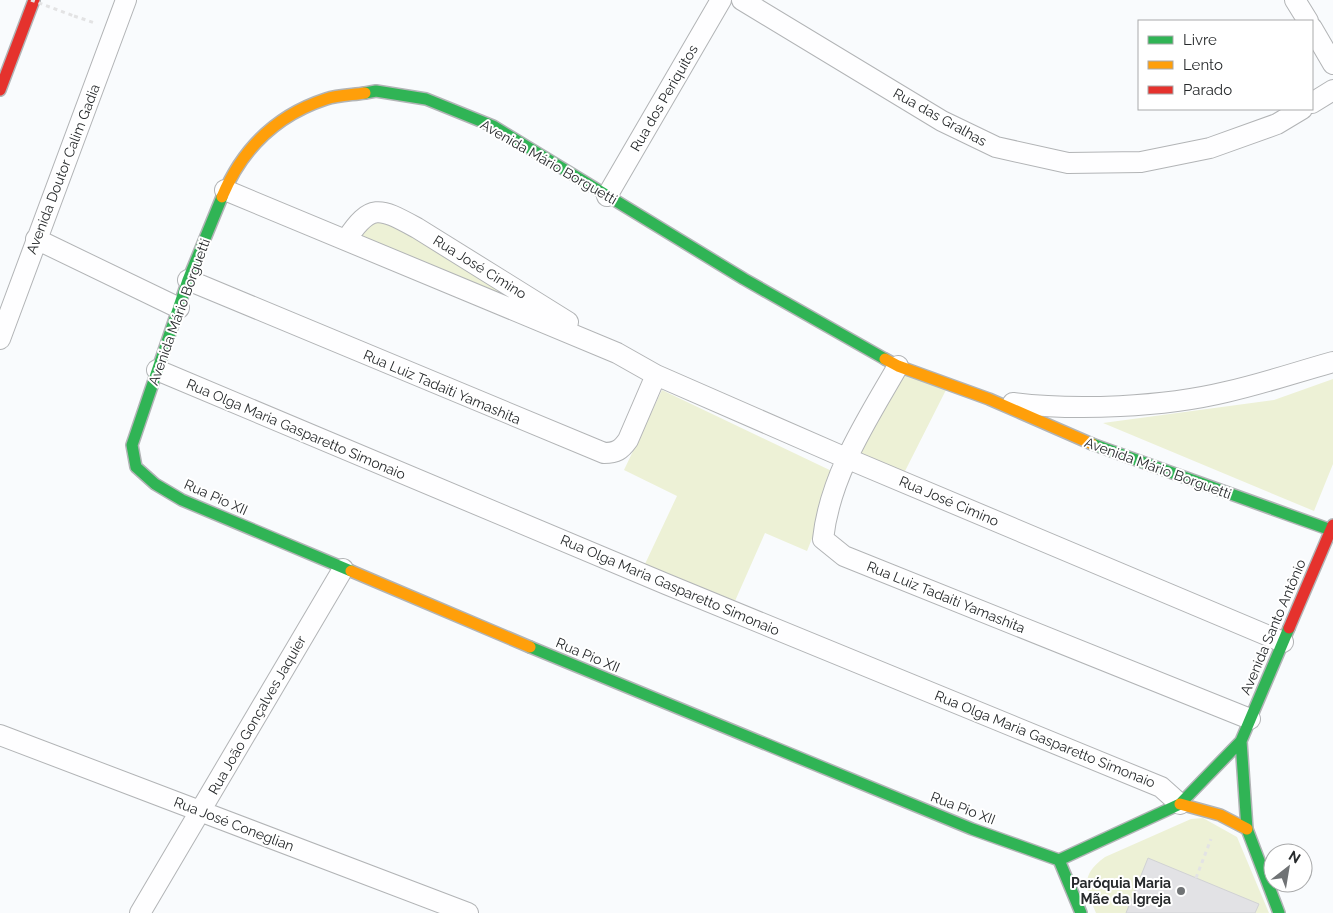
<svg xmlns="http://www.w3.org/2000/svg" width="1333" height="913" font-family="Raleway,sans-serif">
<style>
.green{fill:#edf1d6}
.building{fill:#e2e2e5;stroke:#d1d2d4}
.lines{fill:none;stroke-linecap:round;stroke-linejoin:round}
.street-casing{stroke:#b2b4b6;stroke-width:22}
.fast-casing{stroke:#b2b4b6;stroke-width:14}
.slow-casing{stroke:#b2b4b6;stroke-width:14}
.jam-casing{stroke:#b2b4b6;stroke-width:14}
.path{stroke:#e3e3e4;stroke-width:3;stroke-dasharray:4 4;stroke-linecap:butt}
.street{stroke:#fefeff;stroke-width:20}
.fast{stroke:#30b455;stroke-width:11}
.slow{stroke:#ff9f0a;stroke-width:11}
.jam{stroke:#e5322d;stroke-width:11}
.path-bridge{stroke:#e3e3e4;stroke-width:3;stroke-dasharray:4 4;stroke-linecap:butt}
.poi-dot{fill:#707375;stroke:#fff;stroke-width:2}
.labels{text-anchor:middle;stroke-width:4;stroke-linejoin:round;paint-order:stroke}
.street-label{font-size:14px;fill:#272a2c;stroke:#fff}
.poi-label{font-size:14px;font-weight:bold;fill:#272a2c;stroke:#fff;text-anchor:end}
</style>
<rect width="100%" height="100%" fill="#f9fbfd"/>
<path class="green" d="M 381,211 L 571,324 L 350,234 Z
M 898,366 L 949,384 L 900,481 L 846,458 Z
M 1333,379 L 1333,464 L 1314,511 L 1103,423 L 1274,400 Z
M 662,390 L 838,474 L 807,551 L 765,533 L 735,601 L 645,564 L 677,496 L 624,470 Z
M 1203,818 L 1237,837 L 1269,913 L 1096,913 C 1085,888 1080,875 1105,857 L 1191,819 Z"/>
<path class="building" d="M 1148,858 L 1259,904 L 1255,913 L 1126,913 Z"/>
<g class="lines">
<g class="street-casing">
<path id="street" d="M 742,0 L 942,121 L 996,147 L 1068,163 L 1141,162 L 1210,148 L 1277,124 L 1302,109
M 1295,0 L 1308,21
M 1312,28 L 1333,64
M 1312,103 L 1333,90
M 225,190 L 617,353 L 656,375 L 846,458 L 1283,642
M 607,196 L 721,0
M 36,239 L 179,308
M 346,240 C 371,202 380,208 417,228 L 568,322
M 188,280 L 604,453 C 616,453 621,450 628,440 L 656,375
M 0,339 L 126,0
M 898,366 C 867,420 830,475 823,539 L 844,556 L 1250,719
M 157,370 L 666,584 L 1161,787 L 1180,804
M 1013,403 C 1076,411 1164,407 1226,392 C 1262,384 1297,372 1333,362
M 0,735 L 468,913
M 140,913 L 343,569"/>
</g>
<g class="fast-casing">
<path id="fast" d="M 365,93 L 376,91 L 426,99 L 493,126 L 744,279 L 885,359
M 222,197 L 188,280 L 132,445 L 136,467 L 155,484 L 182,500 L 351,571
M 1092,444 L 1331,530
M 530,647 L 972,829 L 1059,860
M 1241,741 L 1247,829 L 1279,913
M 1081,913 L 1059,860 L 1180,804 L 1241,741 L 1289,628"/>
</g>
<g class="slow-casing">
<path id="slow" d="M 222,197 C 242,149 277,115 326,99 C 338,95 352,95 365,93
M 885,359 L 898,366 L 989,399 L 1092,444
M 351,571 L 530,647
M 1180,804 L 1220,815 L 1247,829"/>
</g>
<g class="jam-casing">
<path id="jam" d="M 0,90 L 34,0
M 1289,628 L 1333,525"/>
</g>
<path class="path" d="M 74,16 L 95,23
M 1196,878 L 1211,839"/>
<use href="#street" class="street"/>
<use href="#fast" class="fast"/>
<use href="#slow" class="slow"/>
<use href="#jam" class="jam"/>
<path class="path-bridge" d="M 31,0 L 74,16"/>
</g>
<circle class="poi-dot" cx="1181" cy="891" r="5"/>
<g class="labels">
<g class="street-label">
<text transform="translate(664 98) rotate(-60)" y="5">Rua dos Periquitos</text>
<text transform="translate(940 117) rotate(29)" y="5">Rua das Gralhas</text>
<text transform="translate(549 162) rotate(30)" y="5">Avenida Mário Borguetti</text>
<text transform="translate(63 169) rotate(-69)" y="5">Avenida Doutor Calim Gadia</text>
<text transform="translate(480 267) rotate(32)" y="5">Rua José Cimino</text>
<text transform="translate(179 312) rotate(-70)" y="5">Avenida Mário Borguetti</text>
<text transform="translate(442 387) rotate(23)" y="5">Rua Luiz Tadaiti Yamashita</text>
<text transform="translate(296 429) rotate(23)" y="5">Rua Olga Maria Gasparetto Simonaio</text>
<text transform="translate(1158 468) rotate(20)" y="5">Avenida Mário Borguetti</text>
<text transform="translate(216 497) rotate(24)" y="5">Rua Pio XII</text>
<text transform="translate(949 501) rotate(23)" y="5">Rua José Cimino</text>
<text transform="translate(670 585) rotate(23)" y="5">Rua Olga Maria Gasparetto Simonaio</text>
<text transform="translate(946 597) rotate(22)" y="5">Rua Luiz Tadaiti Yamashita</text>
<text transform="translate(1273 627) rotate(-67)" y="5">Avenida Santo Antônio</text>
<text transform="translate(588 655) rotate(23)" y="5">Rua Pio XII</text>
<text transform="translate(257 715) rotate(-60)" y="5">Rua João Gonçalves Jaquier</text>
<text transform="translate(1045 739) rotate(22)" y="5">Rua Olga Maria Gasparetto Simonaio</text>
<text transform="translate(963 808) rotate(21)" y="5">Rua Pio XII</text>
<text transform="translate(234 824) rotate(21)" y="5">Rua José Coneglian</text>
</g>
<g class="poi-label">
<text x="1171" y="888">Paróquia Maria<tspan x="1171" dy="16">Mãe da Igreja</tspan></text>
</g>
</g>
<rect x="1138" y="20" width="175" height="90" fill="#ffffff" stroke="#a9aaab"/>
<rect x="1148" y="36" width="25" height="8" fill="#30b455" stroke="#a9aaab"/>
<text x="1183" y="45" font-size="15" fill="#272a2c">Livre</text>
<rect x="1148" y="61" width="25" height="8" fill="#ff9f0a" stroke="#a9aaab"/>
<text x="1183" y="70" font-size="15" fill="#272a2c">Lento</text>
<rect x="1148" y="86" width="25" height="8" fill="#e5322d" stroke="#a9aaab"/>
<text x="1183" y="95" font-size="15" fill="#272a2c">Parado</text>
<g transform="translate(1288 868) rotate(31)"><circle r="24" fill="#ffffff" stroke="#a9aaab"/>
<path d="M0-4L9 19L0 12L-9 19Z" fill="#707375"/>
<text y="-8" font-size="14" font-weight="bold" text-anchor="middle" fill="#272a2c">N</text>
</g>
</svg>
